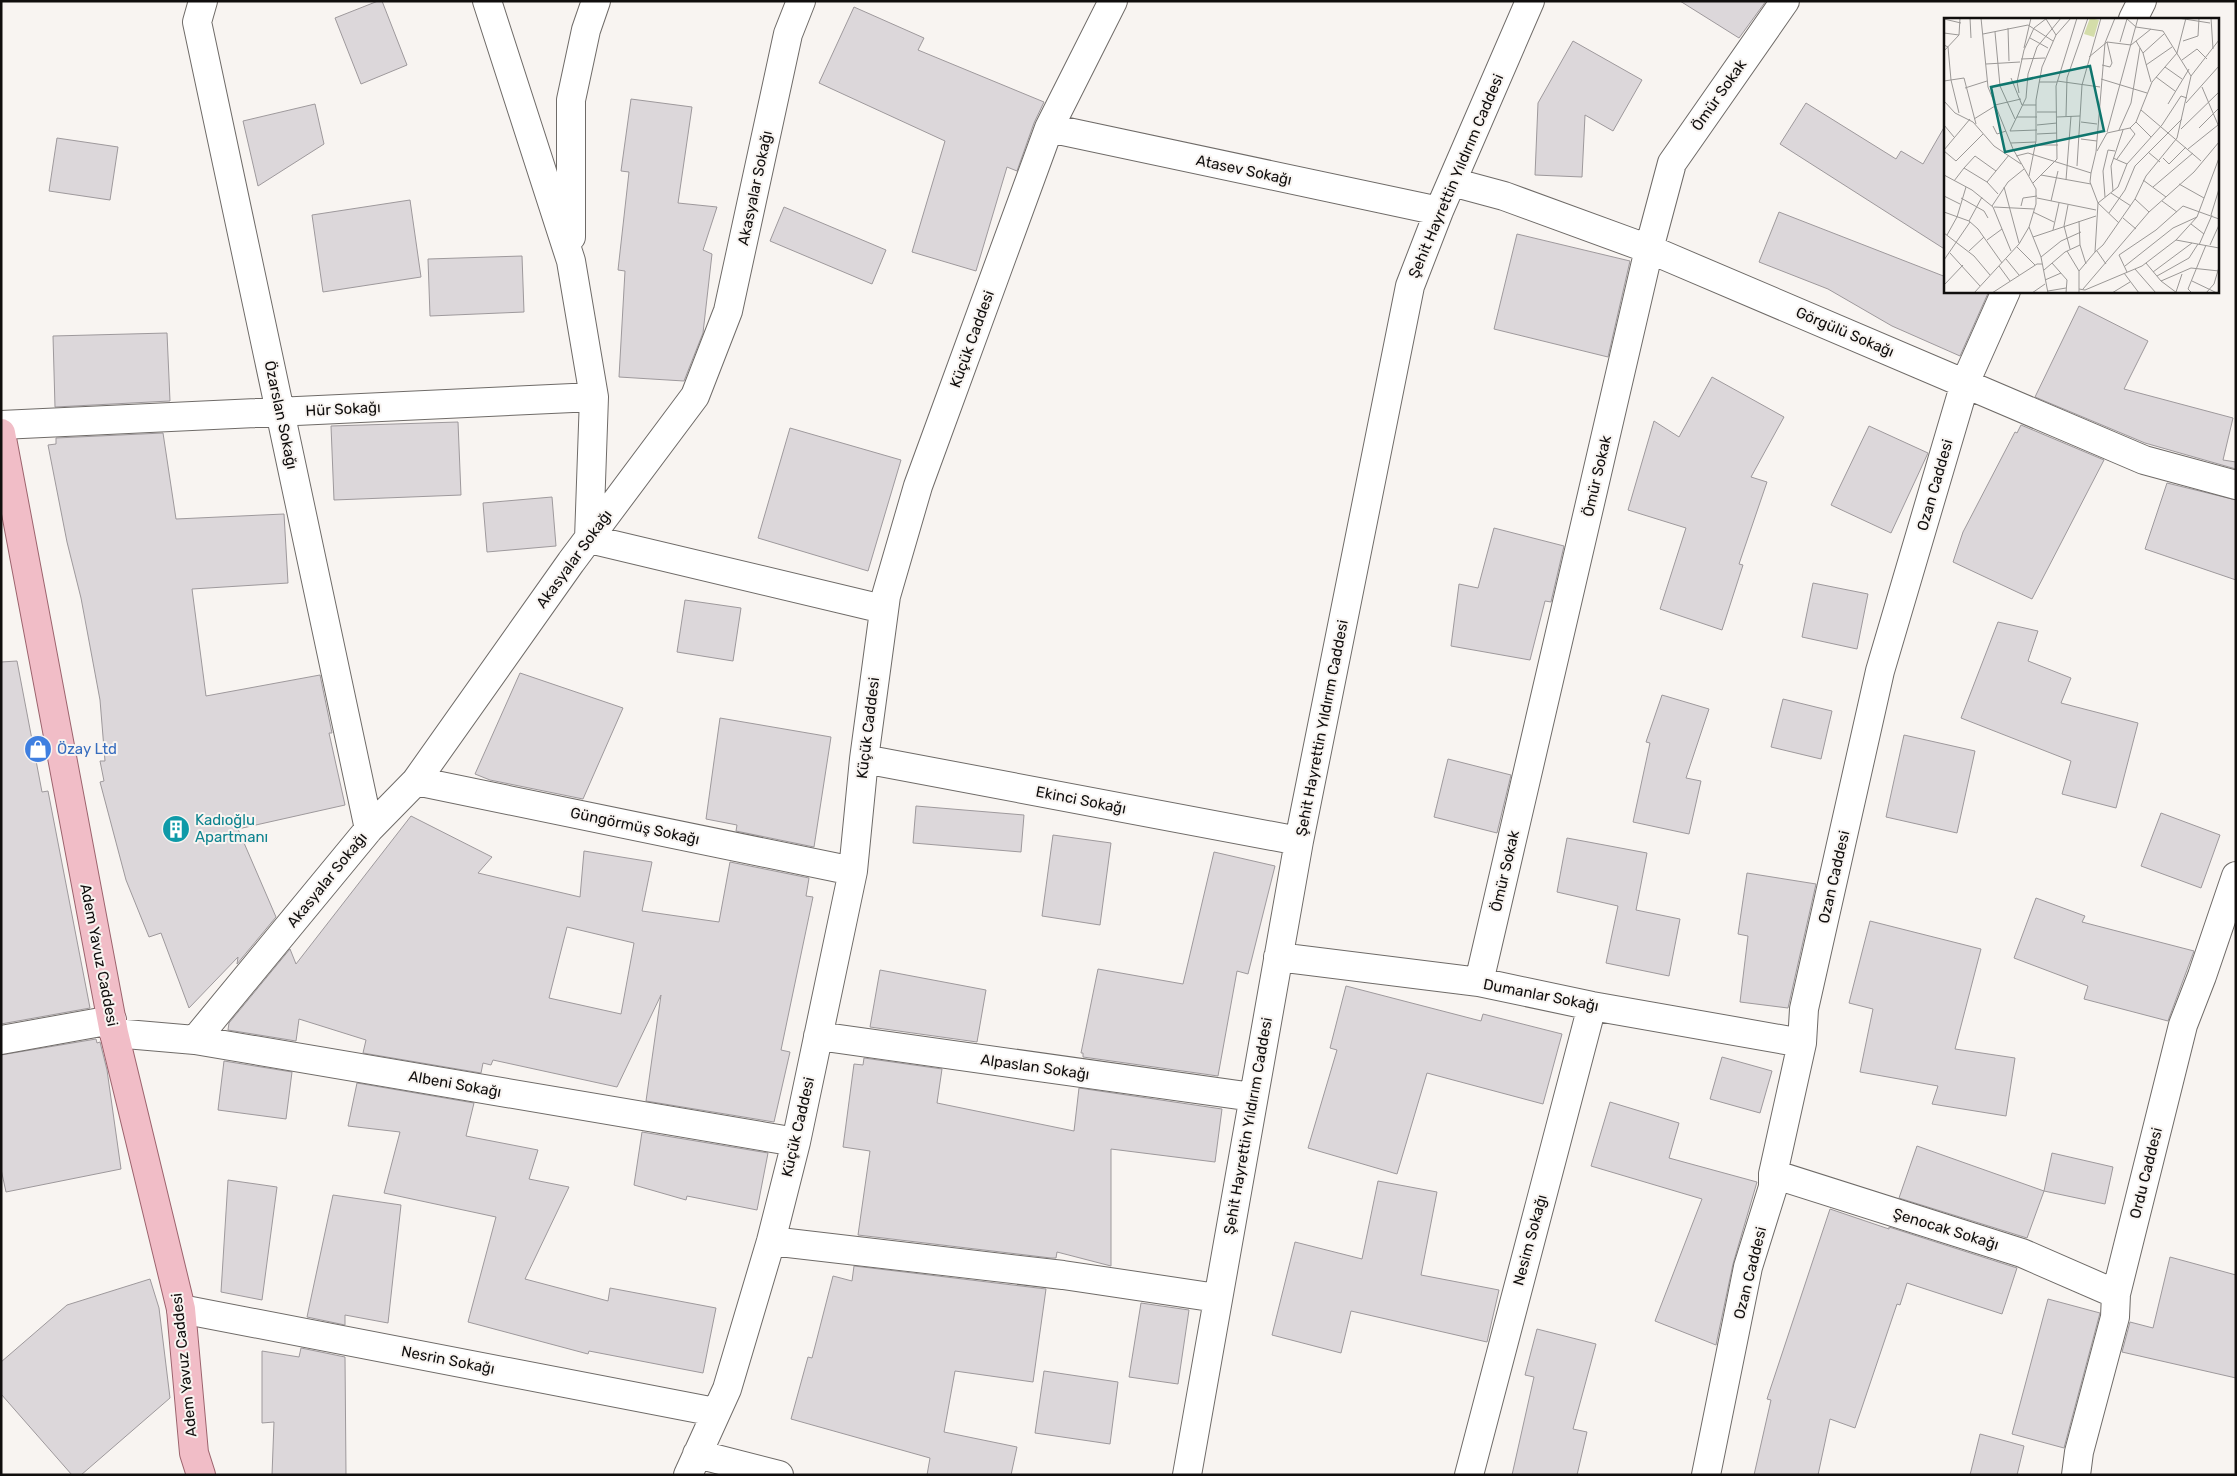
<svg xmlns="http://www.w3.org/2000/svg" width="2237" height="1476" font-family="Rubik,sans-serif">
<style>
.building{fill:#dcd7da;stroke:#9e999c;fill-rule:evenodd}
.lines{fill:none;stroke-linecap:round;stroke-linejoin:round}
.minor-casing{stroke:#6f6b68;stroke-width:30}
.major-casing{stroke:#9c636d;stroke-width:30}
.minor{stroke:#fff;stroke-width:28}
.major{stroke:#f1bdc7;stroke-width:28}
.labels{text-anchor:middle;stroke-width:4;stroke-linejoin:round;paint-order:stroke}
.street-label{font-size:15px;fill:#100e0d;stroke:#f8f4f1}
.shop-label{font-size:15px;fill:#366cbe;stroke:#f8f4f1;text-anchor:start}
.culture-label{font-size:15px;fill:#0d838f;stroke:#f8f4f1;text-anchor:start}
.inset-road{fill:none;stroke:#9b9896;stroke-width:1}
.view{fill:#0f766e;fill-opacity:0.15;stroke:#0f766e;stroke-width:2.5}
.inset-edge{fill:none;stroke:#100e0d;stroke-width:2.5}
</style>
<rect width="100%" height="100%" fill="#f8f4f1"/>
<path class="building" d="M 378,1 L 382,1 L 407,65 L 361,84 L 335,18 Z
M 1680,1 L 1766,1 L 1739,38 Z
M 854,7 L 924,38 L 918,50 L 1044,102 L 1034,123 L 1017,171 L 1007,167 L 976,271 L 912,252 L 945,141 L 819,83 Z
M 1573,41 L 1642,80 L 1613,131 L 1585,115 L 1582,177 L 1535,175 L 1538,103 Z
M 631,99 L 692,107 L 678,203 L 717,207 L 703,250 L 712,254 L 703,333 L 684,381 L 619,377 L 625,271 L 618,270 L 629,172 L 621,171 Z
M 1806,103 L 1896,159 L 1901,151 L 1923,164 L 1946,124 L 1946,250 L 1780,144 Z
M 315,104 L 324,144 L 258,186 L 243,121 Z
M 57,138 L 118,147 L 110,200 L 49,191 Z
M 410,200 L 421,277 L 323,292 L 312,215 Z
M 784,207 L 886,250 L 872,284 L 770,241 Z
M 1779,212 L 1946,277 L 1946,291 L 1989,291 L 1960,356 L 1892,326 L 1828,289 L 1759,262 Z
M 1517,234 L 1630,261 L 1608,357 L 1494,329 Z
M 522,256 L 524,312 L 430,316 L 428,259 Z
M 2079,306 L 2148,341 L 2124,389 L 2233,418 L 2223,460 L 2236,462 L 2236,469 L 2145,443 L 2035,397 Z
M 167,333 L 170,401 L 55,407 L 53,336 Z
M 1712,377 L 1784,417 L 1751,477 L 1767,482 L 1739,564 L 1743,565 L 1722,630 L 1660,609 L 1686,528 L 1628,510 L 1654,421 L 1679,437 Z
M 458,422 L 461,495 L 334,500 L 331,426 Z
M 2021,425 L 2104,460 L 2032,599 L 1953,562 L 1963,532 L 2015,432 L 2017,433 Z
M 1869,426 L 1928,453 L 1891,533 L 1831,505 Z
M 790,428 L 901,460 L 868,571 L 758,538 Z
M 163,433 L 176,519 L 284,514 L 288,583 L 192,589 L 206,696 L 320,675 L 332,733 L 329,733 L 345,805 L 238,829 L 276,917 L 237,964 L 238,957 L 189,1008 L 161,933 L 149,937 L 126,880 L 100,782 L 104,781 L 100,761 L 105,761 L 100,700 L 81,598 L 67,542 L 48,445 L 56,444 L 56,438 Z
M 2167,483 L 2236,500 L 2236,580 L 2145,549 Z
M 552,497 L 556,546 L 487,552 L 483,503 Z
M 1494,528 L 1564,546 L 1551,602 L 1545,601 L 1530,660 L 1451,646 L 1459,584 L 1478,588 Z
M 1813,583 L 1868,594 L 1857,649 L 1802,637 Z
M 685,600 L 741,608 L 733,661 L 677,652 Z
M 1998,622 L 2038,631 L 2028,661 L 2071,678 L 2061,703 L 2138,723 L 2116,808 L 2062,794 L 2071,761 L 1961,718 Z
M 17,661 L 42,792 L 48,791 L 90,1008 L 1,1024 L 1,662 Z
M 520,673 L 623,708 L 583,799 L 490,780 L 475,774 Z
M 1662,695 L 1709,709 L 1686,778 L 1701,781 L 1689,834 L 1633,822 L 1650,743 L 1646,742 Z
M 1783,699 L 1832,711 L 1821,759 L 1771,747 Z
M 720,718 L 831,737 L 814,847 L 736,831 L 737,825 L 706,819 Z
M 1904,735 L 1975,751 L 1957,833 L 1886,817 Z
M 1448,759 L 1511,775 L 1497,833 L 1434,817 Z
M 916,806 L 1024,815 L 1021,852 L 913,843 Z
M 2161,813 L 2220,835 L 2201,888 L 2141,866 Z
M 411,816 L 492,857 L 478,873 L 580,897 L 584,851 L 652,862 L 642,911 L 719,922 L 730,862 L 809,878 L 806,896 L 813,897 L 781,1050 L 790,1052 L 774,1122 L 646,1101 L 661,995 L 617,1087 L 493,1060 L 491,1065 L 483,1063 L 481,1073 L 363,1053 L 366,1040 L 299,1019 L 296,1041 L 228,1030 L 229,1023 L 290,949 L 296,964 ZM 567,927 L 634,943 L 621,1014 L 549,998 Z
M 1053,835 L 1111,843 L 1100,925 L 1042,916 Z
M 1567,838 L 1647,853 L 1636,910 L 1680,919 L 1669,976 L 1606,963 L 1618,906 L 1557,892 Z
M 1214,852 L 1275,866 L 1248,974 L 1237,971 L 1218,1076 L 1083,1057 L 1083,1053 L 1081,1053 L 1098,969 L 1183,984 Z
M 1747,873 L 1816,884 L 1788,1008 L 1740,1002 L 1748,936 L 1738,934 Z
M 2036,898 L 2085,916 L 2082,922 L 2194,951 L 2168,1021 L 2084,999 L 2088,986 L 2014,958 Z
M 1870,921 L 1981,949 L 1955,1049 L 2015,1058 L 2006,1116 L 1932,1104 L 1938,1086 L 1860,1072 L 1873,1009 L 1849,1003 Z
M 880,970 L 986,990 L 977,1042 L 870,1027 Z
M 1346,986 L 1481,1021 L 1483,1014 L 1562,1034 L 1543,1104 L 1427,1073 L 1397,1174 L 1308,1148 L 1337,1050 L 1330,1048 Z
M 96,1039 L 97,1043 L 100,1042 L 107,1070 L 121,1169 L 6,1192 L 1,1169 L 1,1055 Z
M 1722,1057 L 1772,1071 L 1760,1113 L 1710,1099 Z
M 864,1058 L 942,1069 L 937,1103 L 1074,1131 L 1079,1088 L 1222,1109 L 1215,1162 L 1111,1149 L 1111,1266 L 1057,1252 L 1056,1258 L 1051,1258 L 858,1235 L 870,1151 L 843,1147 L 854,1064 L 863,1065 Z
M 224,1061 L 292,1072 L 286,1119 L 218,1110 Z
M 357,1083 L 474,1103 L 466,1136 L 538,1150 L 529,1179 L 569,1187 L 525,1279 L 608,1301 L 610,1288 L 716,1308 L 703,1373 L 589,1351 L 588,1354 L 468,1322 L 496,1217 L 384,1193 L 400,1132 L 348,1126 Z
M 1610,1102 L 1679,1123 L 1669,1158 L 1757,1182 L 1733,1264 L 1716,1345 L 1655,1321 L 1702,1199 L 1591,1166 Z
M 642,1132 L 768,1153 L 757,1210 L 687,1196 L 686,1200 L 634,1185 Z
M 1917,1146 L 2044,1191 L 2027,1238 L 1899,1198 Z
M 2052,1153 L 2113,1167 L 2105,1204 L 2044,1191 Z
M 228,1180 L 277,1187 L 262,1300 L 221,1292 Z
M 1378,1181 L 1437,1192 L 1421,1275 L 1499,1290 L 1487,1342 L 1351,1311 L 1341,1353 L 1272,1335 L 1295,1242 L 1362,1259 Z
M 333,1195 L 401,1205 L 388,1323 L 345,1315 L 345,1325 L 307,1317 Z
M 1830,1209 L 1889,1229 L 1889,1227 L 2017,1268 L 2002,1314 L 1907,1283 L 1900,1305 L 1897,1304 L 1855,1428 L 1830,1419 L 1818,1475 L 1754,1475 L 1771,1400 L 1767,1399 Z
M 2170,1257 L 2236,1275 L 2236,1378 L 2122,1352 L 2130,1322 L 2153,1328 Z
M 854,1266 L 1046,1289 L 1033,1382 L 955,1371 L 944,1432 L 1017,1447 L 1011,1475 L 927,1475 L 930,1458 L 791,1419 L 808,1357 L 812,1358 L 833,1276 L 852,1281 Z
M 150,1279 L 159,1308 L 170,1398 L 81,1475 L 72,1475 L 1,1394 L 1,1362 L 67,1305 Z
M 2048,1299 L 2100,1313 L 2064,1448 L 2012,1434 Z
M 1141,1303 L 1189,1310 L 1178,1384 L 1129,1377 Z
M 1537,1329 L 1596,1344 L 1573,1429 L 1587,1432 L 1577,1475 L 1512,1475 L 1534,1377 L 1525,1375 Z
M 301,1348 L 345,1357 L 346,1475 L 272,1475 L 274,1422 L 262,1423 L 262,1351 L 299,1357 Z
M 1044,1371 L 1118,1382 L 1110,1444 L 1035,1433 Z
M 1980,1434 L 2024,1446 L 2017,1475 L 1970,1475 Z"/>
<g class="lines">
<g class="minor-casing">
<path id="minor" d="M 203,1 L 197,22 L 369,829
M 487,1 L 571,261 L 594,397 L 589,539 L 883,609
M 2133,19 L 2142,1
M 1049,128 L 1439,211
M 1452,182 L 1504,196 L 1649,249 L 2144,460 L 2236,485
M 571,237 L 571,100 L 586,30 L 596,1
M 1,425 L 594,397
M 864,759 L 1299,841
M 416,781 L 853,871
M 1278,957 L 1479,982 L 1592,1006 L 1802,1043
M 1479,982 L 1649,249 L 1672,163 L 1785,1
M 114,1033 L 195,1040 L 796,1142
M 818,1036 L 1253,1097
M 1,1040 L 112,1020
M 195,1040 L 369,829 L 416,781 L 571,562 L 695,396 L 728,311 L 788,34 L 801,1
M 1773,1174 L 2022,1253 L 2116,1294
M 771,1241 L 1063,1275 L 1217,1298
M 181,1309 L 715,1412
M 697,1454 L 779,1475
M 688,1475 L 727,1389 L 771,1241 L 796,1142 L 853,871 L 864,759 L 886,596 L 918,486 L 1049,128 L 1113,1
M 1187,1475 L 1299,841 L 1410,286 L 1439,211 L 1530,1
M 1469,1475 L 1592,1006
M 1706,1475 L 1748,1267 L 1773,1187 L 1773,1174 L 1802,1043 L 1804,1009 L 1880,671 L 1965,383 L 2006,291
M 2076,1475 L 2079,1452 L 2115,1317 L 2116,1294 L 2183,1025 L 2202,976 L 2236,876"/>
</g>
<g class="major-casing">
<path id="major" d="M 1,433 L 114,1033 L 181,1309 L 194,1453 L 201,1475"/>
</g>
<use href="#minor" class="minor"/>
<use href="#major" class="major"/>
</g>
<defs>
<g id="shop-disc" transform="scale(1.4375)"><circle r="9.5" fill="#3f7fe0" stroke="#f8f4f1"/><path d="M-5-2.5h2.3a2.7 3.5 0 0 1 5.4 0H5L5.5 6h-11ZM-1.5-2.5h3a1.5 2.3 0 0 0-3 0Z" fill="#fff"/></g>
<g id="building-disc" transform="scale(1.4375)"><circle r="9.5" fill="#0f9aa8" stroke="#f8f4f1"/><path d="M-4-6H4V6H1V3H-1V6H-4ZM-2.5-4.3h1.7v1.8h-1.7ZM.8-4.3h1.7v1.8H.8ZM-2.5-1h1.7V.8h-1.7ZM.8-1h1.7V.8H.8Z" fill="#fff"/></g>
</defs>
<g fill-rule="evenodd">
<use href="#shop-disc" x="38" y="749"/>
<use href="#building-disc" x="176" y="829"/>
</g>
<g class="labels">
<g class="street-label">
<text transform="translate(1719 95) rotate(-55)" y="5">Ömür Sokak</text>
<text transform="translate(1244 170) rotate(12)" y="5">Atasev Sokağı</text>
<text transform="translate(1456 176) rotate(-67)" y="5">Şehit Hayrettin Yıldırım Caddesi</text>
<text transform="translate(755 188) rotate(-78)" y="5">Akasyalar Sokağı</text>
<text transform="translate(1845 332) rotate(23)" y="5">Görgülü Sokağı</text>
<text transform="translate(972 339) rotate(-70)" y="5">Küçük Caddesi</text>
<text transform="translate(343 409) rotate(-3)" y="5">Hür Sokağı</text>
<text transform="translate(281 415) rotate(78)" y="5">Özarslan Sokağı</text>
<text transform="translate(1597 476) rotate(-77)" y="5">Ömür Sokak</text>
<text transform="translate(1935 485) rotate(-74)" y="5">Ozan Caddesi</text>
<text transform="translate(574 559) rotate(-54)" y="5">Akasyalar Sokağı</text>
<text transform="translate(868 728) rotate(-83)" y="5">Küçük Caddesi</text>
<text transform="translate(1322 728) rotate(-79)" y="5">Şehit Hayrettin Yıldırım Caddesi</text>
<text transform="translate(1081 800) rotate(11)" y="5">Ekinci Sokağı</text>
<text transform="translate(635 826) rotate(12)" y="5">Güngörmüş Sokağı</text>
<text transform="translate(1505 871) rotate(-77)" y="5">Ömür Sokak</text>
<text transform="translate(1834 877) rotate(-77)" y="5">Ozan Caddesi</text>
<text transform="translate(327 880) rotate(-51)" y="5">Akasyalar Sokağı</text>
<text transform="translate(99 955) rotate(79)" y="5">Adem Yavuz Caddesi</text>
<text transform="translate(1541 995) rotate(11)" y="5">Dumanlar Sokağı</text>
<text transform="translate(1035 1067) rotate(8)" y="5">Alpaslan Sokağı</text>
<text transform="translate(455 1084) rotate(10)" y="5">Albeni Sokağı</text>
<text transform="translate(1248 1126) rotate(-80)" y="5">Şehit Hayrettin Yıldırım Caddesi</text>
<text transform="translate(798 1127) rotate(-77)" y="5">Küçük Caddesi</text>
<text transform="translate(2146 1173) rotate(-76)" y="5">Ordu Caddesi</text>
<text transform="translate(1946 1229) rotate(17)" y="5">Şenocak Sokağı</text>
<text transform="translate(1530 1240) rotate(-75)" y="5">Nesim Sokağı</text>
<text transform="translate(1750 1273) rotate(-76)" y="5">Ozan Caddesi</text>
<text transform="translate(448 1360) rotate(11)" y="5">Nesrin Sokağı</text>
<text transform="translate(184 1365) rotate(-96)" y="5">Adem Yavuz Caddesi</text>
</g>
<g class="shop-label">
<text x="57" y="754">Özay Ltd</text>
</g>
<g class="culture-label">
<text x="195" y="825">Kadıoğlu<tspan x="195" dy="17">Apartmanı</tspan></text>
</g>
</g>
<g transform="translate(1944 18)">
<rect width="275" height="275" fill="#f8f4f1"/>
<path d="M 146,0 L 155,2 L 150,19 L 140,16 Z" fill="#d4dda9"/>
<path class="inset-road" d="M 26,0 L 27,20M 37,0 L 44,69 L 69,131 L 92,171 L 92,186 L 85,209 L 97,239 L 104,275M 234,0 L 266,5M 267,0 L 269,31M 0,1 L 17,5M 102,1 L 112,17M 64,10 L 65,43M 51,14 L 56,68 L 71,101M 0,15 L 15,17M 39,16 L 84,7 L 109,23M 86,20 L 104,30M 192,23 L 199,35 L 207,64M 239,23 L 254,18 L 255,0M 176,24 L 183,1M 0,27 L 4,29 L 7,62 L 15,95M 80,30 L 87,0M 0,33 L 15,17 L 16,0M 199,35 L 220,16M 145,39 L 163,24 L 187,27 L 207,11M 77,41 L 101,40M 238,42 L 253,31 L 263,41M 42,46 L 76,44M 158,47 L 166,49 L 168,45 L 163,24M 202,47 L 228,29M 221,49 L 238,61M 247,58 L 275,22M 212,59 L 231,73M 67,60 L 78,87 L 92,87M 157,61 L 203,75M 0,63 L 20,60 L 32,106M 113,63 L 156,69M 95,64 L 113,64M 258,69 L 275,109M 21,70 L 43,63M 75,75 L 73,64 L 80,32 L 90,10 L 103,0M 0,83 L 11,95 L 29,104 L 50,128 L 77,146M 242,85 L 275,48M 224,86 L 245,51M 51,87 L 77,81M 197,92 L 257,143M 93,94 L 113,94M 122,98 L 123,60 L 144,0M 73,99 L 93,99M 113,99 L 136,98M 30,101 L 51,88M 137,104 L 153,106M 192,104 L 207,119M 0,107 L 10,119M 93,107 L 113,105M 49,108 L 53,116 L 62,113M 255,110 L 275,90M 237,111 L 275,74M 175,112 L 187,85 L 196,30M 66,113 L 82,80 L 84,56 L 93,29 L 117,0M 66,113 L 93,112M 163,114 L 194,0M 93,116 L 113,115M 137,121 L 153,123M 67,125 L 92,124M 92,127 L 114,127M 244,131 L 274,107M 0,132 L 26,101M 0,133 L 12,143 L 39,116M 153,133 L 163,115 L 186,110 L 192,104 L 208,64 L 233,35 L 242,0M 204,134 L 216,144M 72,138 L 84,135 L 147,155M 169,140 L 183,146M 219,140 L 225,146 L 242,129M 173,141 L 191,116 L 186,110M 133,148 L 138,67 L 157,0M 20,150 L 31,138 L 52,153M 0,157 L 28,172 L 49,189 L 67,233M 97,157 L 147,166M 85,158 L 92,123 L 92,82 L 98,49 L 112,17 L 127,0M 122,162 L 127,98M 199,162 L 222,179M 10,163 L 20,150 L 43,164 L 54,176M 43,164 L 65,137M 89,165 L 113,141 L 112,68 L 133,0M 235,166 L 260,180M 60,169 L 75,225M 209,169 L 249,135M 169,173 L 167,148 L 179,112M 167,175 L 187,188M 0,178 L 16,186M 161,179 L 159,153 L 164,132 L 171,133M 17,180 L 40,193 L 44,200M 93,180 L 152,192M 191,181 L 205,194M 107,183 L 114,153M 218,183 L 233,194M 124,187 L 120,208 L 126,231M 48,188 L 64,164 L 80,151M 77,188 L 79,180 L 93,178M 50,189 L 90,191M 0,194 L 25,203 L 34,211 L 58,245M 89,194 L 110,204M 165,195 L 181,172 L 191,148 L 238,101M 267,197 L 275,171M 179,200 L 192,211M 25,203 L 38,179M 175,205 L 154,185 L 174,169 L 183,146 L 218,107 L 237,78 L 243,80M 247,206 L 260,216M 109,212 L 115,185M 0,215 L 30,238 L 46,257M 3,217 L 13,199 L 22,169M 89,219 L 152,198M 43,222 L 58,211M 232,222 L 275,230M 136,227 L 142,246M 255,227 L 268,197M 266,227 L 275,207M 73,229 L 91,247M 25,233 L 40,219M 123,233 L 135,253M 153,233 L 162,246M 151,234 L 159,227 L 191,181 L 202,158 L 233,120 L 247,58 L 219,13 L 192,9 L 182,0M 6,235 L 36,268M 175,237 L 212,212 L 239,188 L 275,201M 175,237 L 183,254M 97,239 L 117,223 L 137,214M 62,241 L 75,257M 0,242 L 26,204M 108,245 L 123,262 L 122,275M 202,245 L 217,263 L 233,275M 55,248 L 66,263M 181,248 L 229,210 L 253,199M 191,251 L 212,275M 100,252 L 121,234 L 136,227 L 135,203M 209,254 L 248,225M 180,255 L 195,275M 213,258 L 245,240 L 254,226M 101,262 L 117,255M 217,263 L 247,250 L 275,253M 248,263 L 273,275M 1,266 L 19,247M 135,271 L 141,272 L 198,248 L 232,222 L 253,199 L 275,140M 139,271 L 205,194 L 250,154 L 275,124M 104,273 L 122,270M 232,274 L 238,256M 30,275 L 75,226 L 85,209M 48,275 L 93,246 L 98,246M 88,275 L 101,266M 135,275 L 135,253 L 151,234 L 154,185 L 146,164 L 147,155 L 152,134 L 161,25 L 171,0M 168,275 L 186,264M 248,275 L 244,271 L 262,227M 262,275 L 270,266 L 275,249"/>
<path class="view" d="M 146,48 L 160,113 L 61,134 L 47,69 Z"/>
<rect width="275" height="275" class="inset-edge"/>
</g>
<rect width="2237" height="1476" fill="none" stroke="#100e0d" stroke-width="5"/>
</svg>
